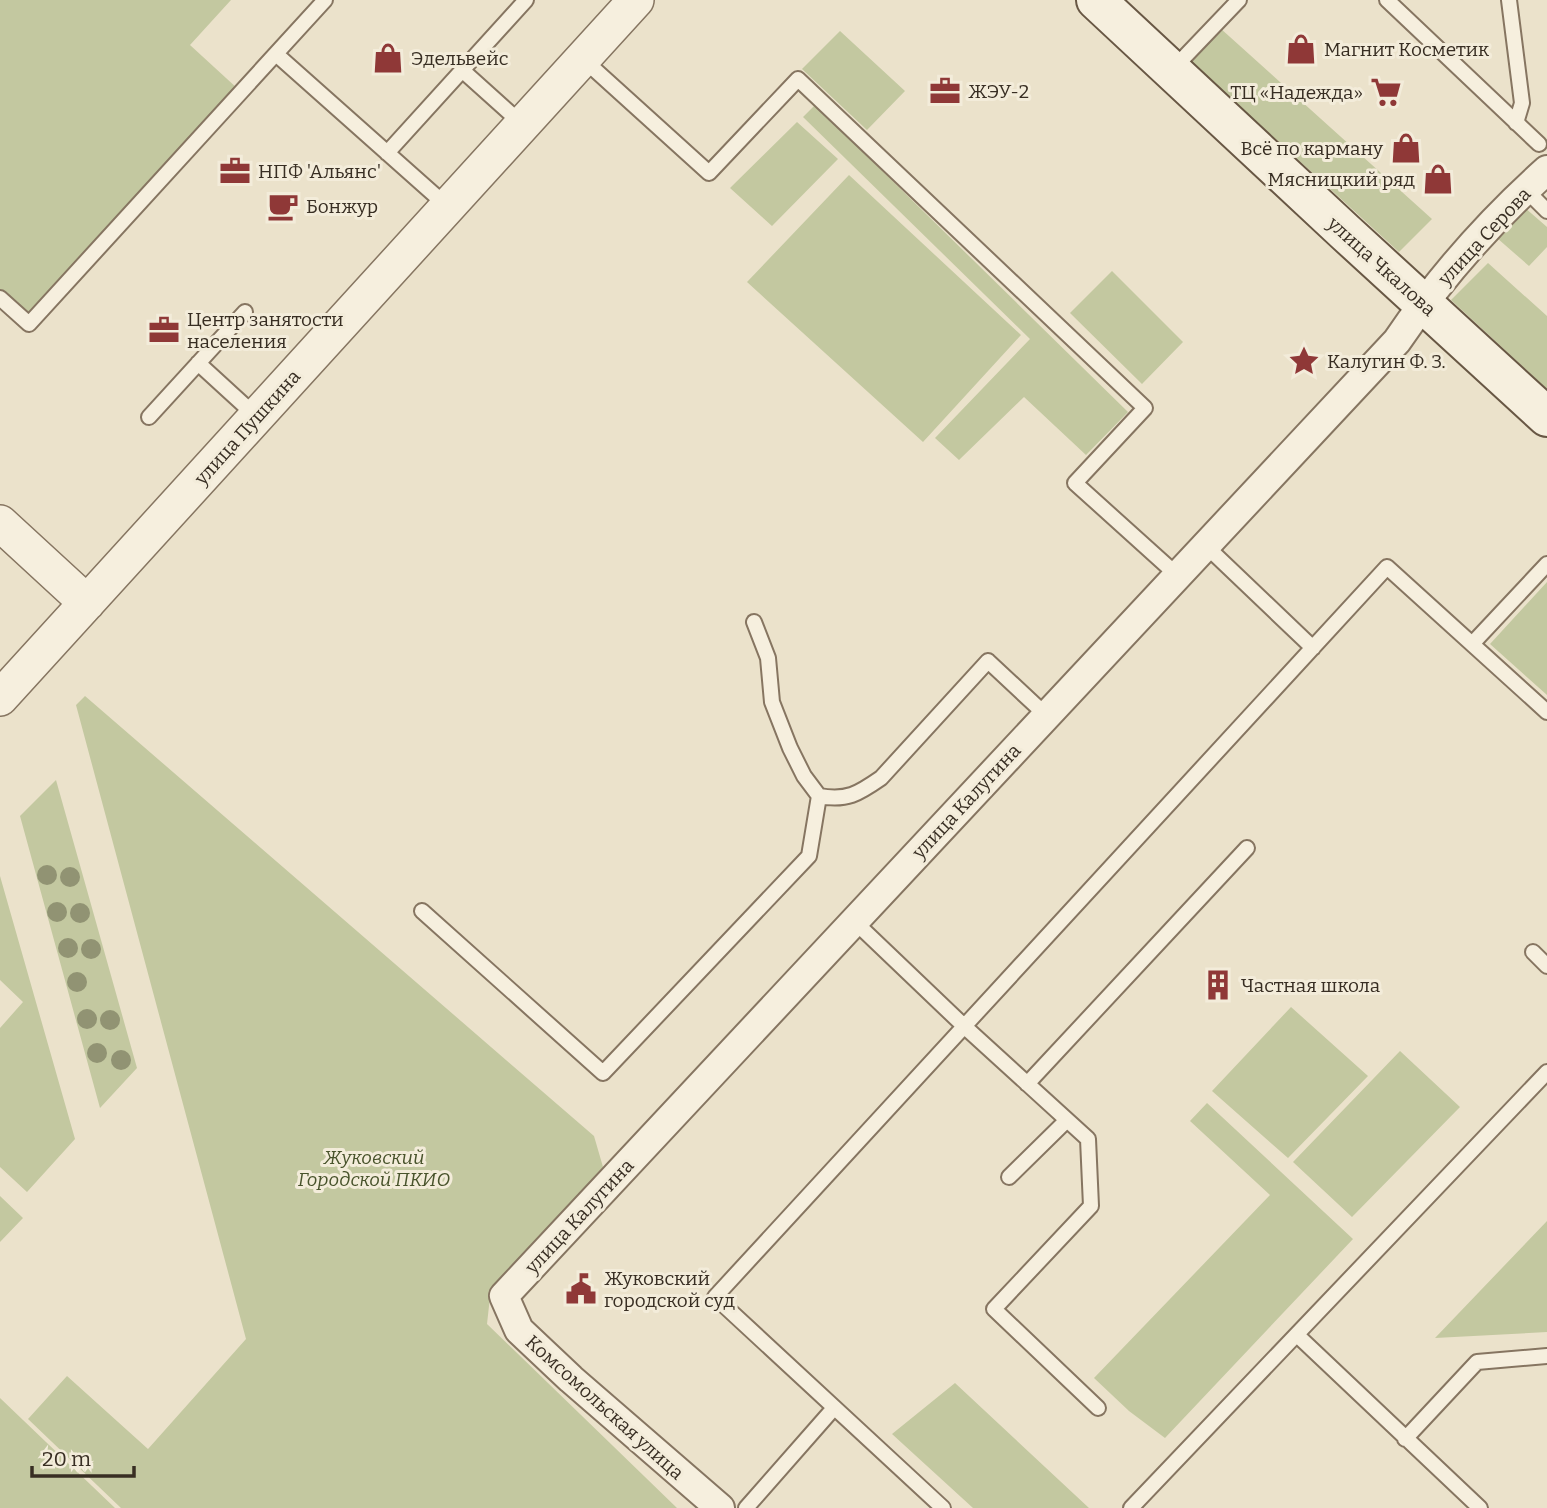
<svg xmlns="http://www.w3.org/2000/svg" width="1547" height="1508" font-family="Bitter,serif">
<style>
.green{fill:#c3c8a0}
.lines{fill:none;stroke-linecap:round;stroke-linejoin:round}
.service-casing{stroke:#867561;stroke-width:18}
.minor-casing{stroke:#867561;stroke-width:32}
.tertiary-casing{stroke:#867561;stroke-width:38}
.secondary-casing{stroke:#685744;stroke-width:42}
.service{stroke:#f6efde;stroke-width:14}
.minor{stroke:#f6efde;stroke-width:28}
.tertiary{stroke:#f6efde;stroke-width:35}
.secondary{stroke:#f6efde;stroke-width:38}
.tree{fill:#919373}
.labels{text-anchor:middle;stroke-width:6;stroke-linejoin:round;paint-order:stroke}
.poi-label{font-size:19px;fill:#382e23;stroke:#f3ecda;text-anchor:start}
.street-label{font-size:19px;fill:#382e23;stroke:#f3ecda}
.park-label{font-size:19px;font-style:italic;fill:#48532b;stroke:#f3ecda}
</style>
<rect width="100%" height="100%" fill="#ebe2cb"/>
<path class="green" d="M 0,0 L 231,0 L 190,45 L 238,89 L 28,317 L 0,291 Z
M 1220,28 L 1432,219 L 1399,252 L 1189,60 Z
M 840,31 L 905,91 L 867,130 L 802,69 Z
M 815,105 L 1128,412 L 1086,455 L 1024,397 L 959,460 L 935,438 L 1030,339 L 803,117 Z
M 797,122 L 838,159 L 772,226 L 730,188 Z
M 849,175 L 1021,335 L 923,442 L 747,282 Z
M 1524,207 L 1547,227 L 1547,247 L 1529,266 L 1497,238 Z
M 1488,263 L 1547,316 L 1547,389 L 1451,300 Z
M 1112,271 L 1183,342 L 1142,384 L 1070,313 Z
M 1547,582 L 1547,695 L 1490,644 Z
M 85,696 L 594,1136 L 603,1167 L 541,1237 L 491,1288 L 487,1324 L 677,1508 L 121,1508 L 28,1419 L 67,1376 L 148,1449 L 246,1339 L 76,705 Z
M 56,780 L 137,1068 L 100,1108 L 20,816 Z
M 0,876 L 75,1139 L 27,1192 L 0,1167 L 0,1028 L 23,1002 L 0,980 Z
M 1291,1007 L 1368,1076 L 1288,1158 L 1212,1091 Z
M 1400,1051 L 1460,1107 L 1352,1217 L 1293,1162 Z
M 1207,1103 L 1353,1239 L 1165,1438 L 1129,1411 L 1094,1378 L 1270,1195 L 1190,1121 Z
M 0,1196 L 23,1218 L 0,1242 Z
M 1547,1221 L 1547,1332 L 1435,1338 Z
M 955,1383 L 1089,1508 L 973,1508 L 892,1434 Z
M 0,1398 L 115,1508 L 0,1508 Z"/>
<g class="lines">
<g class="service-casing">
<path id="service" d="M 1387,0 L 1539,144
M 1509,0 L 1522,103 L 1516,123
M 276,54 L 447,206
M 583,59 L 709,173 L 798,79 L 1145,408 L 1075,483 L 1177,575
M 1173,69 L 1239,0
M 462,70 L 522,124
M 387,153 L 526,0
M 1525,189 L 1547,211
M 0,298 L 29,324 L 325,0
M 198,363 L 256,416
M 149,417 L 245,312
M 1205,545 L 1313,648
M 754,622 L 768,658 L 772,702 L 790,748 L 804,776 L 819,796 C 847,801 858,794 881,778 L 988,661 L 1047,716
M 1472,644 L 1547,564
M 422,911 L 603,1073 L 809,856 L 819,796
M 854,921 L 965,1027 L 1088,1139 L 1091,1206 L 994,1309 L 1098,1408
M 1533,952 L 1547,966
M 1027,1084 L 1247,848
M 1009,1177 L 1067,1120
M 1297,1335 L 1480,1508
M 1405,1439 L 1477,1362 L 1547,1356
M 746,1508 L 834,1408
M 943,1508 L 715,1297 L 1387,567 L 1547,712
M 1131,1508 L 1547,1072"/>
</g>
<g class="minor-casing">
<path id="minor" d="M 720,1508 L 571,1379 L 519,1330 L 504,1296 L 1397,341 C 1439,279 1491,220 1547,170"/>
</g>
<g class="tertiary-casing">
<path id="tertiary" d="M 0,523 L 87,603
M 0,698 L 636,0"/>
</g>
<g class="secondary-casing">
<path id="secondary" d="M 1096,0 L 1345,232 L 1547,417"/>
</g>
<use href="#service" class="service"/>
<use href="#minor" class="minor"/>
<use href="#tertiary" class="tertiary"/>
<use href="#secondary" class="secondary"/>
</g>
<g class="tree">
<circle cx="47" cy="875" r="10"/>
<circle cx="70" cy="877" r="10"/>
<circle cx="57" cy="912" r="10"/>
<circle cx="80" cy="913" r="10"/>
<circle cx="68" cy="948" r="10"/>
<circle cx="91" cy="949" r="10"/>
<circle cx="77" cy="982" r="10"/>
<circle cx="87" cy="1019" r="10"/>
<circle cx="110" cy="1020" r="10"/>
<circle cx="97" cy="1053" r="10"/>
<circle cx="121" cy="1060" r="10"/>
</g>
<defs>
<g id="shop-bare" transform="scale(2.415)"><path d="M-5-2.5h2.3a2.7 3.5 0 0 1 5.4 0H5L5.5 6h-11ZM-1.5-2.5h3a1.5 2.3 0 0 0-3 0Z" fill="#8f3837" stroke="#f3ecda" stroke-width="2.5" paint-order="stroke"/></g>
<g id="office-bare" transform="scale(2.415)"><path d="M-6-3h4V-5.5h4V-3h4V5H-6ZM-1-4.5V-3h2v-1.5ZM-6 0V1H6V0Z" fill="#8f3837" stroke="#f3ecda" stroke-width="2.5" paint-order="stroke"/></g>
<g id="supermarket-bare" transform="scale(2.415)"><path d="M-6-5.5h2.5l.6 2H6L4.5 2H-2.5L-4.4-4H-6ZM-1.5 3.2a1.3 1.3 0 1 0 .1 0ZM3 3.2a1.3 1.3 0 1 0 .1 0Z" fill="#8f3837" stroke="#f3ecda" stroke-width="2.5" paint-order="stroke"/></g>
<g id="cafe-bare" transform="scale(2.415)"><path d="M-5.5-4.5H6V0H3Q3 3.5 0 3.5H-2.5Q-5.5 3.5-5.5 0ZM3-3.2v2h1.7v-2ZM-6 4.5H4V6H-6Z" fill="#8f3837" stroke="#f3ecda" stroke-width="2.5" paint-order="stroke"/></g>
<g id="sight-bare" transform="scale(2.415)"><path d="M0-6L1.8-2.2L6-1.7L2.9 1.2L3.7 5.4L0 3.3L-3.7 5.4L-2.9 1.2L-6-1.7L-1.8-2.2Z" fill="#8f3837" stroke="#f3ecda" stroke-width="2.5" paint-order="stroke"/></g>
<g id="building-bare" transform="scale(2.415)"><path d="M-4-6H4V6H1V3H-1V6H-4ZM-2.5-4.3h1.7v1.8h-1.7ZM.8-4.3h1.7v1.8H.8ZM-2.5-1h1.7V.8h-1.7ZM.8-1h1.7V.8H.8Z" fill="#8f3837" stroke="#f3ecda" stroke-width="2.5" paint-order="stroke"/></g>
<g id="civic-bare" transform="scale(2.415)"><path d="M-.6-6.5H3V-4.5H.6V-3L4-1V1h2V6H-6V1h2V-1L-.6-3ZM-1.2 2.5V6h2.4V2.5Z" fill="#8f3837" stroke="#f3ecda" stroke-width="2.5" paint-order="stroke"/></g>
</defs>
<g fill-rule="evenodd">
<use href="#shop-bare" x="1301" y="49"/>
<use href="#shop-bare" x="388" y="58"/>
<use href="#office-bare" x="945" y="91"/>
<use href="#supermarket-bare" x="1386" y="92"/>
<use href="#shop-bare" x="1406" y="148"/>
<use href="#office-bare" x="235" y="171"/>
<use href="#shop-bare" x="1438" y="179"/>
<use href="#cafe-bare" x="283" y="206"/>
<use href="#office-bare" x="164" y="330"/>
<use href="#sight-bare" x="1304" y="361"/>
<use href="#building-bare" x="1218" y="985"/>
<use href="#civic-bare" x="581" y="1289"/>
</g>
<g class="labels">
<g class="poi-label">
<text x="1324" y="56">Магнит Косметик</text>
<text x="411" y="65">Эдельвейс</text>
<text x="968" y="98">ЖЭУ-2</text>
<text x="1363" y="99" text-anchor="end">ТЦ «Надежда»</text>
<text x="1383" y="155" text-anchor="end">Всё по карману</text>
<text x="258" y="178">НПФ 'Альянс'</text>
<text x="1415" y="186" text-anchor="end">Мясницкий ряд</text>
<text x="306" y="213">Бонжур</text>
<text x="187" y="326">Центр занятости<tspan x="187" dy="22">населения</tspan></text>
<text x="1327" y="368">Калугин Ф. З.</text>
<text x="1241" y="992">Частная школа</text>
<text x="604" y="1285">Жуковский<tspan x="604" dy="22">городской суд</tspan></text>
</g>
<g class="street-label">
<text transform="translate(1484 236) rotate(-47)" y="7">улица Серова</text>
<text transform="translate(1382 266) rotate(42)" y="7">улица Чкалова</text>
<text transform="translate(247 427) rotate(-48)" y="7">улица Пушкина</text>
<text transform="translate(966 801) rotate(-47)" y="7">улица Калугина</text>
<text transform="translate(579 1216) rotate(-47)" y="7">улица Калугина</text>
<text transform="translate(605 1407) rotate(42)" y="7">Комсомольская улица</text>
</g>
<g class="park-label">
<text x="374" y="1164">Жуковский<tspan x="374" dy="22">Городской ПКИО</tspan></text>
</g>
</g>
<path d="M32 1466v10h102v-10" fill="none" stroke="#382e23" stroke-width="3.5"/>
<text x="42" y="1466" font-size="21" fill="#382e23" stroke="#f3ecda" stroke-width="5" paint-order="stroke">20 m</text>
</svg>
